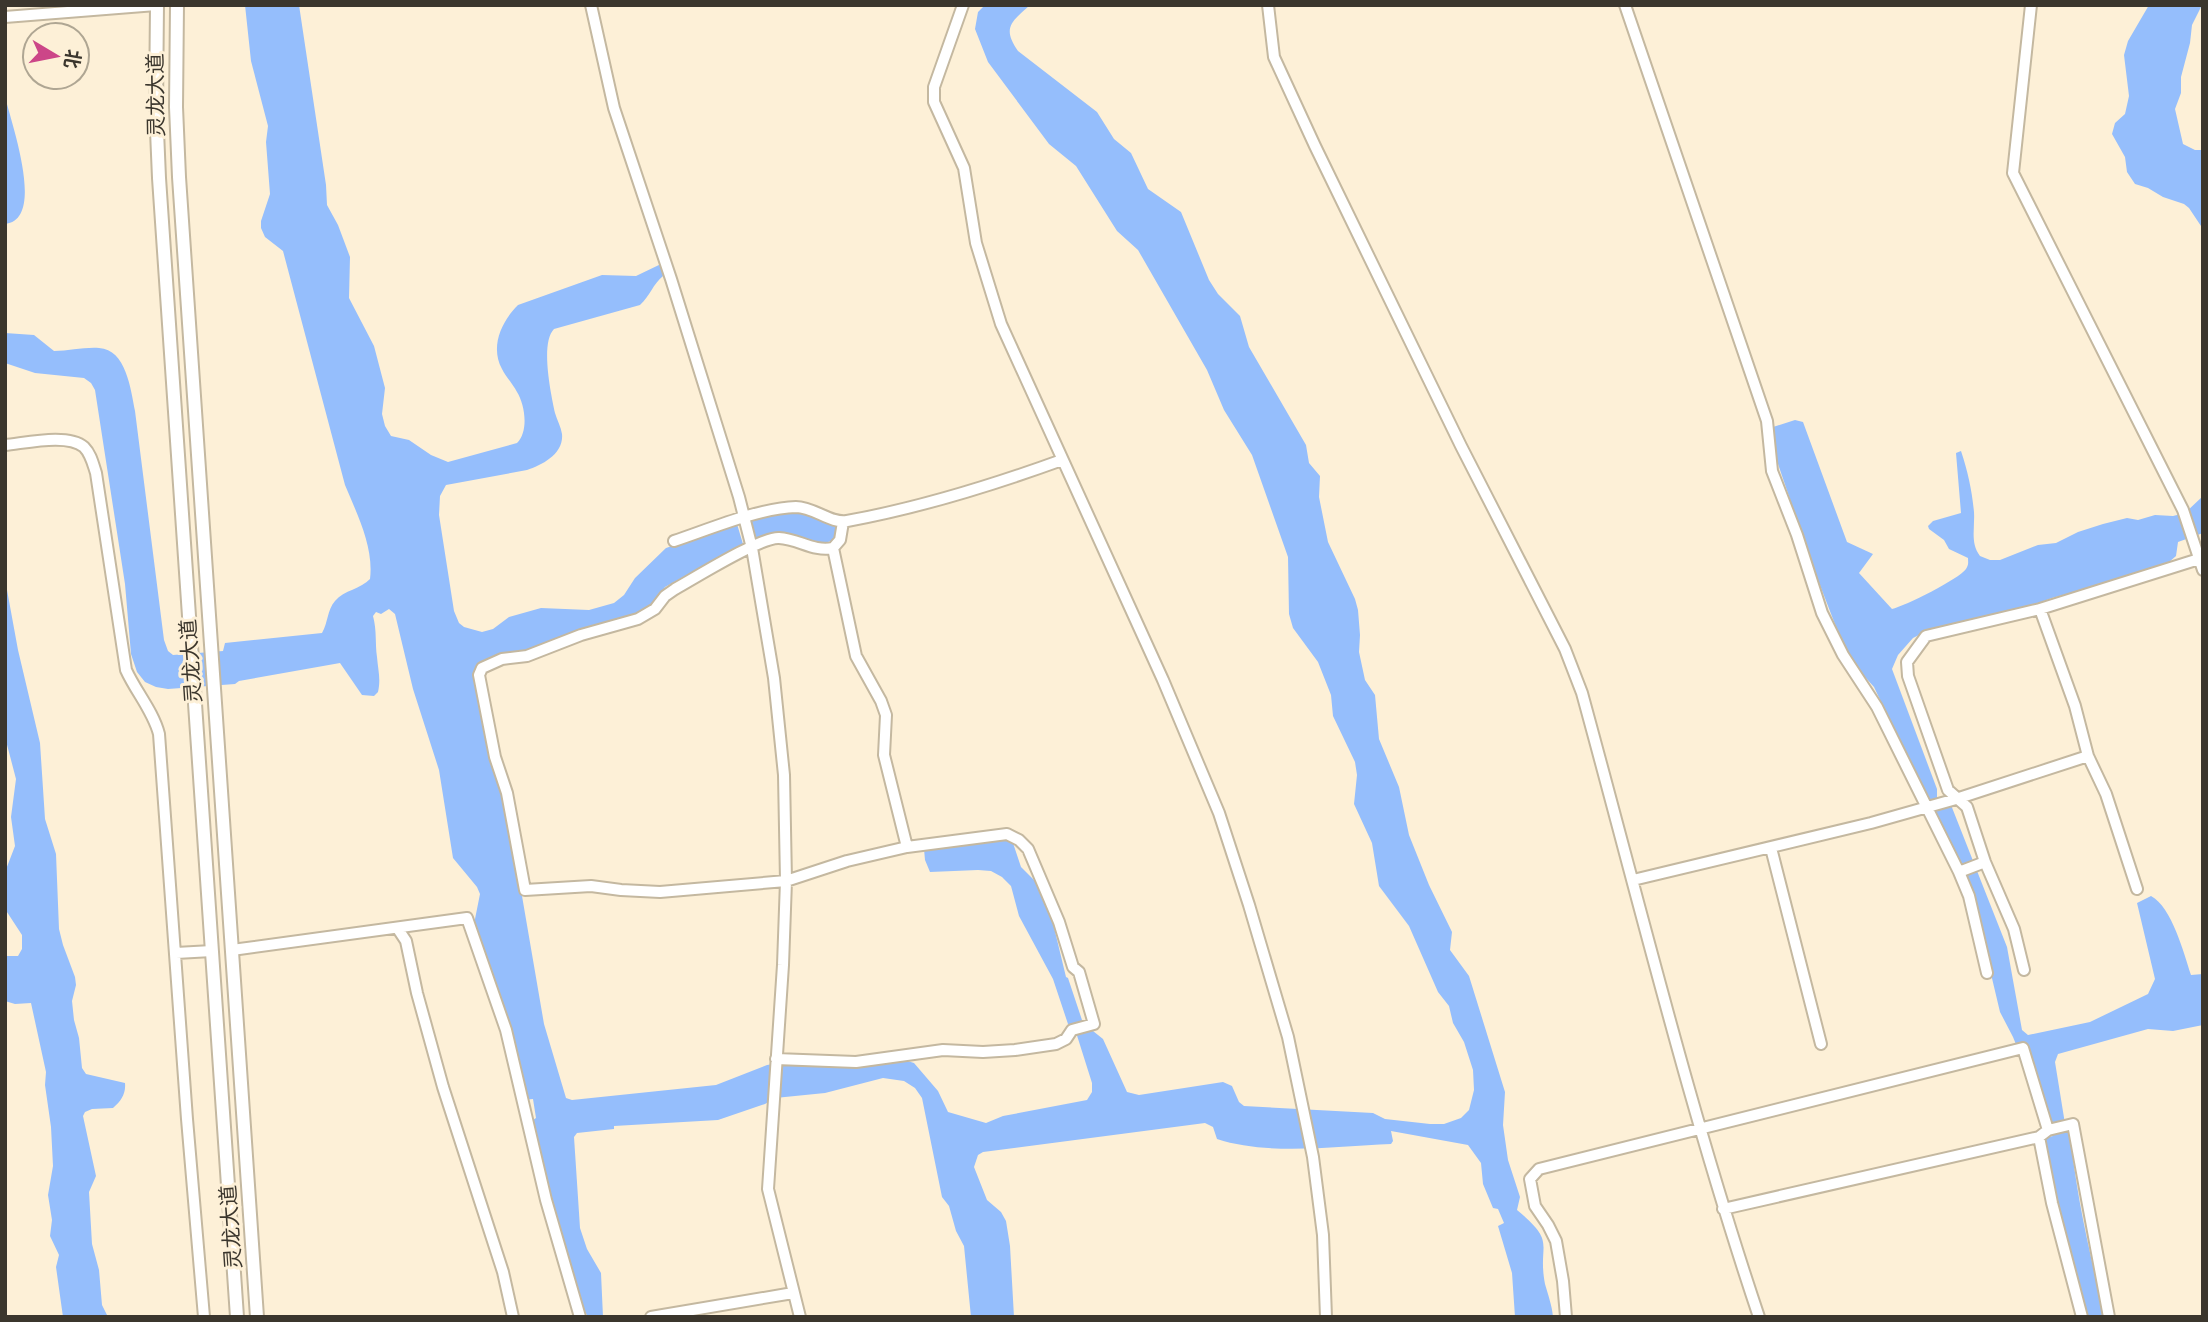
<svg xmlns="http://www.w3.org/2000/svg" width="2208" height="1322" font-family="'PT Serif','Noto Sans SC',serif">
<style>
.water{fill:#95befc}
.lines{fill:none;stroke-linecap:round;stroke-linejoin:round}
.minor-casing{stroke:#c4b8a0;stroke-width:14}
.major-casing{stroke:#c4b8a0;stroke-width:16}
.minor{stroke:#fff;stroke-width:10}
.major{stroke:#fff;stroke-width:12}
.labels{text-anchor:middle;stroke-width:6;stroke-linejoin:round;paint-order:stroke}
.street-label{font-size:21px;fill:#3b362d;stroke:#fdf0d7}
</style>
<rect width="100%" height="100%" fill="#fdf0d7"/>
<path class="water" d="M 245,5 L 299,5 L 326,185 L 327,205 L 338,225 L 350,257 L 349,298 L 374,346 L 385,388 L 382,414 L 385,426 L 391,436 L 409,440 L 431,455 L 448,462 L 517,443 C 529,431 525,405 517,392 C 513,384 506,377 502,369 C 490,347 501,322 518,305 L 602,275 L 636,276 L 661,264 L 663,276 C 653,284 650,296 640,305 L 554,329 C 540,343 551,394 555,413 C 557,420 561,427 562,434 C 564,454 542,465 527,470 L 446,485 L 440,496 L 439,515 L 454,611 L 459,623 L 464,627 L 482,632 L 493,629 L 509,617 L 541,608 L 589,610 L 614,603 L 624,595 L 635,578 L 666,548 L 737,524 L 743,544 L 665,587 L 657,600 L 644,613 L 479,665 L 473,673 L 491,755 L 505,797 L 544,1024 L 566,1098 L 572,1100 L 716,1085 L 767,1065 L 786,1062 L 824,1063 L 838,1068 L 901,1059 L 914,1063 L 938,1091 L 948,1112 L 986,1123 L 1003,1116 L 1087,1100 L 1092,1092 L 1092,1083 L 1074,1026 L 1068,1024 L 1053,979 L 1019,916 L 1011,886 L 1002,877 L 991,871 L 978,870 L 930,872 L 925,860 L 924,849 L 1005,839 L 1013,843 L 1021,867 L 1041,887 L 1052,919 L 1066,977 L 1068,978 L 1083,1023 L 1103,1039 L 1127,1092 L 1139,1095 L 1223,1082 L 1232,1086 L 1239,1102 L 1244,1106 L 1373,1113 L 1385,1119 L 1430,1124 L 1444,1124 L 1461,1118 L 1469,1110 L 1474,1090 L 1473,1070 L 1464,1042 L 1453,1023 L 1449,1006 L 1438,992 L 1409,926 L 1379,886 L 1372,843 L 1354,804 L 1357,775 L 1355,762 L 1333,716 L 1331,695 L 1318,662 L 1293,628 L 1289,614 L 1288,557 L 1252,455 L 1224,410 L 1207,370 L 1138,250 L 1117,231 L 1076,166 L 1049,144 L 988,62 L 975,29 L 978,12 L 985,5 L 1030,5 C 1011,22 1002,28 1018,51 L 1097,112 L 1114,139 L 1131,153 L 1148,189 L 1181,212 L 1209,280 L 1218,294 L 1240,316 L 1249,347 L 1306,445 L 1309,463 L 1320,476 L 1319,497 L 1328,542 L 1355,599 L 1358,610 L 1360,635 L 1359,652 L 1365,680 L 1375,695 L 1379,739 L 1399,787 L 1409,835 L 1429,885 L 1452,932 L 1450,950 L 1469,976 L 1505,1092 L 1503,1125 L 1508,1160 L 1520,1197 L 1517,1210 C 1558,1244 1537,1242 1545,1284 C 1548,1295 1552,1305 1553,1317 L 1515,1317 L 1512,1273 L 1498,1226 L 1504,1223 L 1498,1209 L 1493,1208 L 1483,1184 L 1481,1163 L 1468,1145 L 1391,1131 L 1393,1141 L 1391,1144 C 1337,1146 1268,1156 1217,1139 L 1213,1127 L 1205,1123 L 983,1152 L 978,1155 L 974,1167 L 987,1200 L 1001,1212 L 1006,1221 L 1010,1246 L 1014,1317 L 971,1317 L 964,1246 L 956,1231 L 949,1206 L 942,1197 L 922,1098 L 915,1088 L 904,1081 L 883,1078 L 825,1093 L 775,1098 L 765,1104 L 718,1120 L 614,1126 L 614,1129 L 577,1133 L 574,1137 L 580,1228 L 587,1249 L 601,1273 L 603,1317 L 588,1317 L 582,1306 L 561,1238 L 533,1120 L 536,1118 L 533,1099 L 523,1100 L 474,924 L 480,894 L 477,887 L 453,858 L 439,770 L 413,689 L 395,614 L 389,609 L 381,614 L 376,612 L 373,616 C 377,631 375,643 377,657 C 378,670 381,679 378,692 L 374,696 L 362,695 L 340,663 L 239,681 L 235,684 L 168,689 L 156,687 L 145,682 L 137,672 L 131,654 L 125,584 L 95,390 L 91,383 L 84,378 L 35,373 L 5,363 L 5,333 L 34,335 L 54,351 C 69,351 84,347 99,348 C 126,349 131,390 135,411 L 164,640 L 168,651 L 173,655 L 223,651 L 225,643 L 322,633 C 328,623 327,610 335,601 C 344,590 361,589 370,579 C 374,547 357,514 345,485 L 283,251 L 265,237 L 261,228 L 261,221 L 270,194 L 266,142 L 268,126 L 251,61 Z
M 2149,5 L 2202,5 L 2192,25 L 2190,43 L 2181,77 L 2181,93 L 2175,109 L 2183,144 L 2195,150 L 2203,150 L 2203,229 L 2189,208 L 2184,204 L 2163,197 L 2148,188 L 2135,184 L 2127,172 L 2125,157 L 2112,134 L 2115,123 L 2125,114 L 2129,96 L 2124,55 L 2128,41 Z
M 5,96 C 10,120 47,220 5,224 Z
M 1795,420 L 1803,422 L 1847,542 L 1873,554 L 1859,573 L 1892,609 C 1905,606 1959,579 1966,569 C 1969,564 1968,562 1968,558 L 1949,549 L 1944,540 L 1929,529 L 1928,526 L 1933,521 L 1961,513 L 1956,453 L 1961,451 C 1968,472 1972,491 1974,512 C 1975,528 1970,543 1980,556 L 1990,560 L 2000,560 L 2038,545 L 2056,543 L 2078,532 L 2103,524 L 2127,518 L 2138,520 L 2155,515 L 2173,516 L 2185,513 L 2203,496 L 2203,533 L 2178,542 L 2176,556 L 2168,563 L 2149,572 L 2052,598 L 2017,611 L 1929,630 L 1913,638 L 1898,655 L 1892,669 L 1937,789 L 1937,797 L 1951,805 L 2007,947 L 2022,1030 L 2028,1035 L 2090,1022 L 2148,994 L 2155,979 L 2137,903 L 2151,896 C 2172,907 2184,954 2191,975 L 2203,974 L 2203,1025 L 2173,1031 L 2148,1029 L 2058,1054 L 2055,1062 L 2066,1130 L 2070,1131 C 2076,1196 2090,1254 2105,1317 L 2086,1317 L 2070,1260 L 2044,1138 L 2053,1136 L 2013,1037 L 2000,1012 L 1972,894 L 1874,687 L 1856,667 L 1838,632 L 1813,567 L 1777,461 L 1773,427 Z
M 788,511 L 805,512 L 835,525 L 836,534 L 834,540 L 819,545 L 756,541 L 749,521 Z
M 5,579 L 18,650 L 40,743 L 45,819 L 56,854 L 59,929 L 63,945 L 75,977 L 76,985 L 72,1001 L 74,1020 L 79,1038 L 82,1068 L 86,1074 L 125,1083 C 126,1094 121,1101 113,1108 L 92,1109 L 85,1112 L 83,1116 L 96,1176 L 89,1192 L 92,1244 L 99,1270 L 102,1305 L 108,1317 L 63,1317 L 56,1267 L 59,1255 L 50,1236 L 52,1220 L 48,1195 L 53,1166 L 51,1127 L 45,1085 L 46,1072 L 31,1003 L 15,1004 L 5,1001 L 5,956 L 18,956 L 22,949 L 22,935 L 5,909 L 5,872 L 15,846 L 11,817 L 16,779 L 5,737 Z"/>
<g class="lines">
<g class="minor-casing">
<path id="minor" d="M 591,5 L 614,108 L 671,279 L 739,497 L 752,548 L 774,678 L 784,775 L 786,881 L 783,965 L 768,1189 L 800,1317
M 963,5 L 934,87 L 934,102 L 964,168 L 976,243 L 1001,324 L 1163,680 L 1219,813 L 1249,905 L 1288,1037 L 1313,1157 L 1323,1235 L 1326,1317
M 1268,5 L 1274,57 L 1315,146 L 1461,446 L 1565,649 L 1582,693 C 1639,901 1690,1112 1759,1317
M 1625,5 L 1767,421 L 1772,471 L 1797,535 L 1822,613 L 1843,655 L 1877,707 L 1959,872 L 1969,896 L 1987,973
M 2031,5 L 2013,173 L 2183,510 L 2203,570
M 5,17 L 156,5
M 5,445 C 26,443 68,433 84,447 C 91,454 93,464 96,473 L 126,670 C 136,692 153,711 159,734 L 187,1119 L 204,1317
M 674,541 C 710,529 759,508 796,507 C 814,507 831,524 847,521 C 919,508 993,485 1062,460
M 833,548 L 856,656 L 881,701 L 886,715 L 884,755 L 907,847
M 2040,609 L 2075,706 L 2088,756 L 2106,794 L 2137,889
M 1771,848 L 1821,1044
M 1959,872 L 1985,862
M 1633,880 L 1871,823 L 1956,799 L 2088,756
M 398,929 L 406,941 L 417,993 L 443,1087 L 503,1272 L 513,1317
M 232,950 L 467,918 L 506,1030 L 546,1200 L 580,1317
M 176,953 L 212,951
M 2024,970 L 2014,929 L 1985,862 L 1967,807 L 1948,790 L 1908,676 L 1907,662 L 1926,636 L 2040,609 L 2199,559
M 776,1059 L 856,1062 L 943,1050 L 983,1052 L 1015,1050 L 1056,1044 L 1066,1039 L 1072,1030 L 1094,1024 L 1079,972 L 1073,967 L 1059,922 L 1028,849 L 1019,840 L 1007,834 L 907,847 L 847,861 L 786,881 L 660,892 L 621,890 L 591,886 L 525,890 L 507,793 L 495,757 L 479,675 L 482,668 L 502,659 L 527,656 L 581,635 L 638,619 L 655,609 L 665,596 L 675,589 C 695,578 760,537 779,538 C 799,539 813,552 833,548 L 840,540 L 843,522
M 2039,1137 L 2052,1203 L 2082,1317
M 1723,1209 L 2039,1137 L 2048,1130 L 2073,1124 L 2109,1317
M 651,1317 L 793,1293
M 1566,1317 L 1563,1281 L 1556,1241 L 1548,1225 L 1535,1206 L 1530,1179 L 1539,1169 L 2023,1048 L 2048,1130"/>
</g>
<g class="major-casing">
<path id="major" d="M 157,5 L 156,107 L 159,178 L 237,1317
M 177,5 L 176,107 L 179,177 L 257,1317"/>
</g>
<use href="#minor" class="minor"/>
<use href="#major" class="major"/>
</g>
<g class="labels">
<g class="street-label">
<text transform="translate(156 95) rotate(-91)" y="7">灵龙大道</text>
<text transform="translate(191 661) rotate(-94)" y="7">灵龙大道</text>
<text transform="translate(231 1227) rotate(-94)" y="7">灵龙大道</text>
</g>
</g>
<rect width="2208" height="1322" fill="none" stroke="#3b362d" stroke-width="14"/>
<g transform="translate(56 56) rotate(100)"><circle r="33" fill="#fdf0d7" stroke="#afa693" stroke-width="2"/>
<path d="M0-5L12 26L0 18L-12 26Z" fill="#cc4688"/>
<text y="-10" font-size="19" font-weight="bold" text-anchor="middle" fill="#3b362d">北</text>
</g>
</svg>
